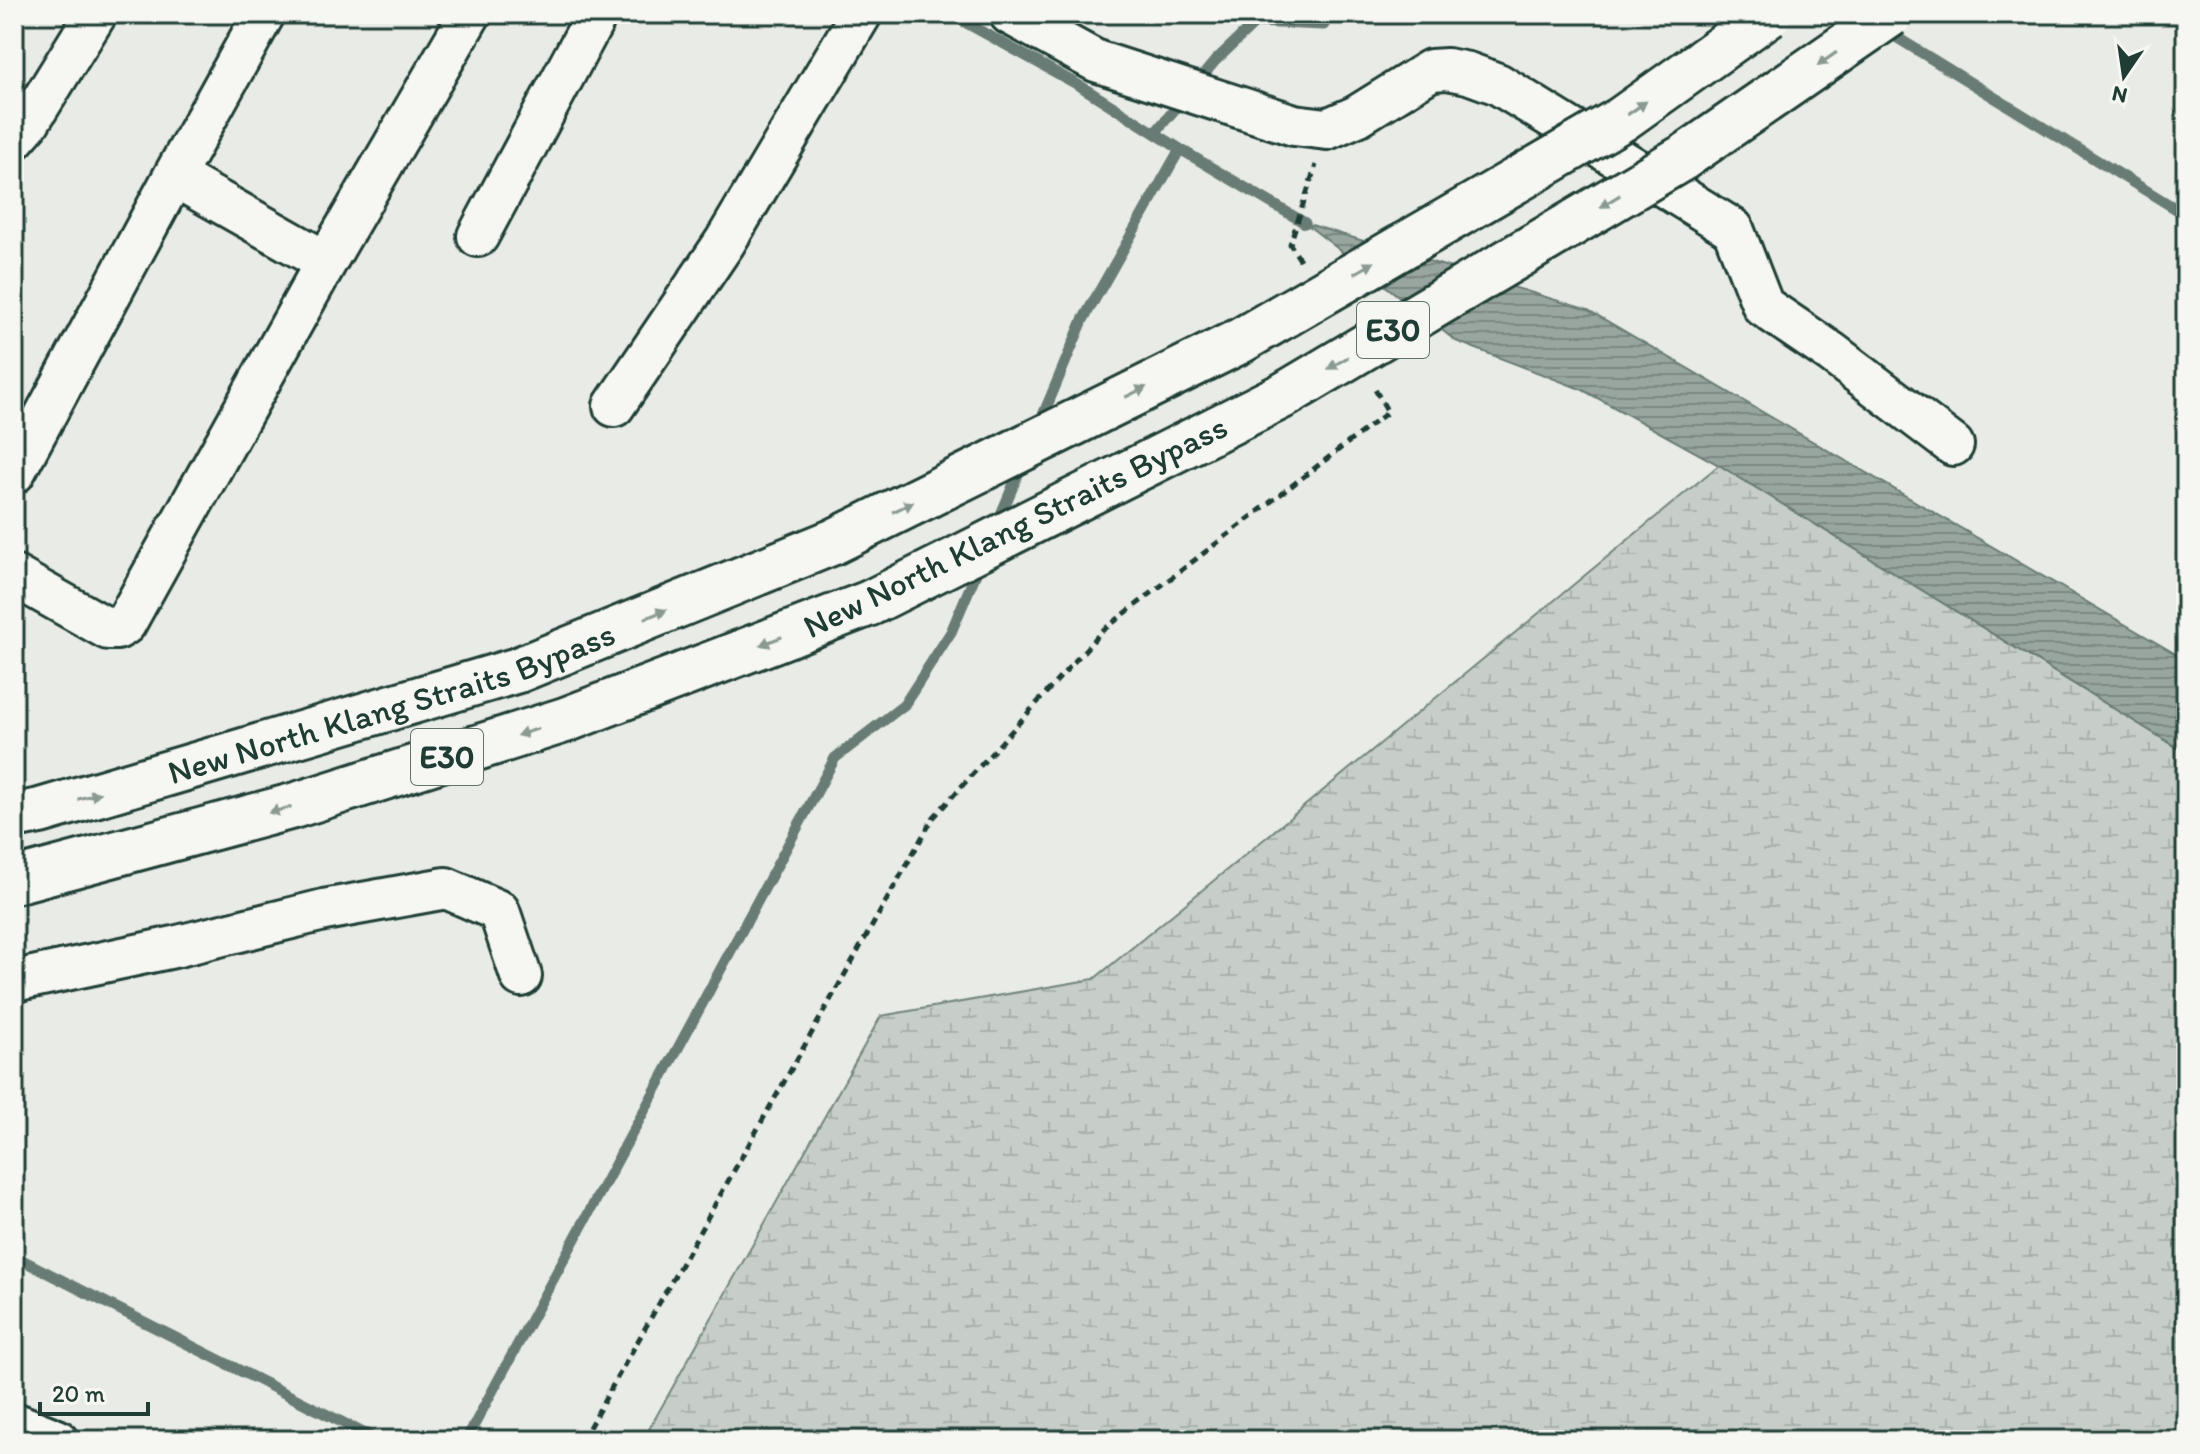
<svg xmlns="http://www.w3.org/2000/svg" width="2200" height="1454" font-family="Itim,sans-serif">
<style>
.wetland{fill:url(#wetland-marsh);stroke:#73867e;stroke-width:2}
.water{fill:url(#water-rules);stroke:#687c75;stroke-width:2}
.lines{fill:none;stroke-linecap:round;stroke-linejoin:round}
.stream{stroke:#687c75;stroke-width:11}
.minor-casing{stroke:#1f3d34;stroke-width:46}
.highway-casing{stroke:#1f3d34;stroke-width:50}
.path{stroke:#1f3d34;stroke-width:5;stroke-dasharray:8 6;stroke-linecap:butt}
.minor{stroke:#f6f6f2;stroke-width:40}
.highway{stroke:#f6f6f2;stroke-width:44}
.highway-bridge-casing{stroke:#1f3d34;stroke-width:50;stroke-linecap:butt}
.highway-bridge{stroke:#f6f6f2;stroke-width:44}
.oneway{fill:#8a9a93}
.labels{text-anchor:middle;stroke-width:6;stroke-linejoin:round;paint-order:stroke}
.shield{fill:#f6f6f2;stroke:#60746d;stroke-width:2}
.shield-label{font-size:32px;font-weight:bold;fill:#1f3d34}
.street-label{font-size:34px;fill:#1f3d34;stroke:#f6f6f2}
</style>
<defs>
<pattern id="wetland-marsh" width="20" height="14" patternUnits="userSpaceOnUse" patternTransform="scale(2)"><rect width="20" height="14" fill="#c7cec9"/><path d="M1 5h8M5 5V1M11 12h8M15 12V8" fill="none" stroke="#aab2ad"/></pattern>
<pattern id="water-rules" width="6" height="5" patternUnits="userSpaceOnUse" patternTransform="scale(2)"><rect width="6" height="5" fill="#99a6a0"/><path d="M0 2.5h6" fill="none" stroke="#7c8883"/></pattern>
</defs>
<rect width="100%" height="100%" fill="#e9ebe7"/>
<filter id="ink" filterUnits="userSpaceOnUse"><feTurbulence type="fractalNoise" baseFrequency=".0125" numOctaves="2"/><feDisplacementMap in="SourceGraphic" scale="16" xChannelSelector="R" yChannelSelector="G"/><feConvolveMatrix kernelMatrix="1 2 1 2 8 2 1 2 1" color-interpolation-filters="sRGB"/></filter>
<g filter="url(#ink)">
<path class="wetland" d="M 1719,465 L 2186,753 L 2186,1440 L 643,1440 L 881,1016 L 1094,979 Z"/>
<path class="water" d="M 1305,223 L 1588,310 L 2186,660 L 2186,753 L 1719,465 L 1583,390 L 1456,341 Z"/>
<g class="lines">
<path class="stream" d="M 950,14 L 1082,87 L 1180,149 L 1305,223
M 1883,29 L 2186,215
M 1195,85 L 1215,61 L 1256,22 L 1324,25 L 1320,14
M 1155,133 L 1184,98
M 1038,427 L 1083,320 L 1180,149
M 996,526 L 1022,465
M 14,1256 L 377,1440
M 466,1440 L 835,758 L 904,705 L 951,632 L 980,564"/>
<g class="minor-casing">
<path id="minor" d="M 1010,14 L 1096,61 L 1294,125 L 1327,129 L 1357,116 L 1431,70 L 1447,69 L 1468,73 L 1498,84 L 1733,229 L 1763,306 L 1832,353 L 1953,445
M 14,139 L 29,122 L 96,14
M 174,176 L 326,262
M 478,236 L 597,14
M 614,406 L 725,242 L 861,14
M 14,473 L 174,176 L 264,14
M 14,576 L 108,629 L 117,629 L 125,624 L 326,262 L 470,14
M 14,981 L 174,947 L 324,910 L 446,888 L 499,911 L 521,976
M 14,1423 L 57,1440"/>
</g>
<g class="highway-casing">
<g id="highway">
<path id="s1" d="M 14,816 L 40,811 L 518,670 L 833,542"/>
<path d="M 14,881 L 293,806 L 565,720 L 870,603"/>
</g>
</g>
<path class="path" d="M 1300,260 L 1290,244 L 1316,165
M 582,1440 L 933,818 L 1102,631 L 1388,412 L 1373,386"/>
<use href="#minor" class="minor"/>
<use href="#highway" class="highway"/>
<g class="highway-bridge-casing">
<path id="highway-bridge" d="M 833,542 L 1240,341 L 1622,119 L 1769,14
M 870,603 L 1284,395 L 1684,157 L 1891,14"/>
</g>
<use href="#highway-bridge" class="highway-bridge"/>
</g>
<defs><path id="oneway-solid" d="M-6-.8H1V-3.2L6.5 0L1 3.2V.8H-6Z" transform="scale(2)"/></defs>
<g class="oneway">
<use href="#oneway-solid" transform="translate(1827 59) rotate(145)"/>
<use href="#oneway-solid" transform="translate(1637 108) rotate(-35)"/>
<use href="#oneway-solid" transform="translate(1610 201) rotate(149)"/>
<use href="#oneway-solid" transform="translate(1364 268) rotate(-30)"/>
<use href="#oneway-solid" transform="translate(1338 363) rotate(149)"/>
<use href="#oneway-solid" transform="translate(1136 392) rotate(-26)"/>
<use href="#oneway-solid" transform="translate(903 507) rotate(-26)"/>
<use href="#oneway-solid" transform="translate(656 614) rotate(-22)"/>
<use href="#oneway-solid" transform="translate(771 641) rotate(159)"/>
<use href="#oneway-solid" transform="translate(528 732) rotate(162)"/>
<use href="#oneway-solid" transform="translate(89 796) rotate(-16)"/>
<use href="#oneway-solid" transform="translate(280 810) rotate(165)"/>
</g>
</g>
<g class="labels">
<g class="shield">
<rect x="1357" y="302" width="72" height="56" rx="6"/>
<rect x="411" y="729" width="72" height="56" rx="6"/>
</g>
<g class="shield-label">
<text x="1393" y="341">E30</text>
<text x="447" y="768">E30</text>
</g>
<g class="street-label">
<text transform="translate(1015 526) rotate(-26)" y="12">New North Klang Straits Bypass</text>
<text dy="12" stroke="none"><textPath href="#s1" startOffset="394">New North Klang Straits Bypass</textPath></text>
</g>
</g>
<rect width="2200" height="1454" fill="none" stroke="#f6f6f2" stroke-width="48"/>
<rect x="24" y="24" width="2152" height="1406" fill="none" stroke="#1f3d34" stroke-width="3" filter="url(#ink)"/>
<g transform="translate(2124 76) rotate(193)" stroke="#f6f6f2" stroke-width="6" paint-order="stroke">
<path d="M0-6L14 30L0 20L-14 30Z" fill="#1f3d34"/>
<text y="-12" font-size="22" font-weight="bold" text-anchor="middle" fill="#1f3d34">N</text>
</g>
<path d="M40 1402v12h108v-12" fill="none" stroke="#1f3d34" stroke-width="4"/>
<text x="52" y="1402" font-size="24" fill="#1f3d34" stroke="#f6f6f2" stroke-width="6" paint-order="stroke">20 m</text>
</svg>
